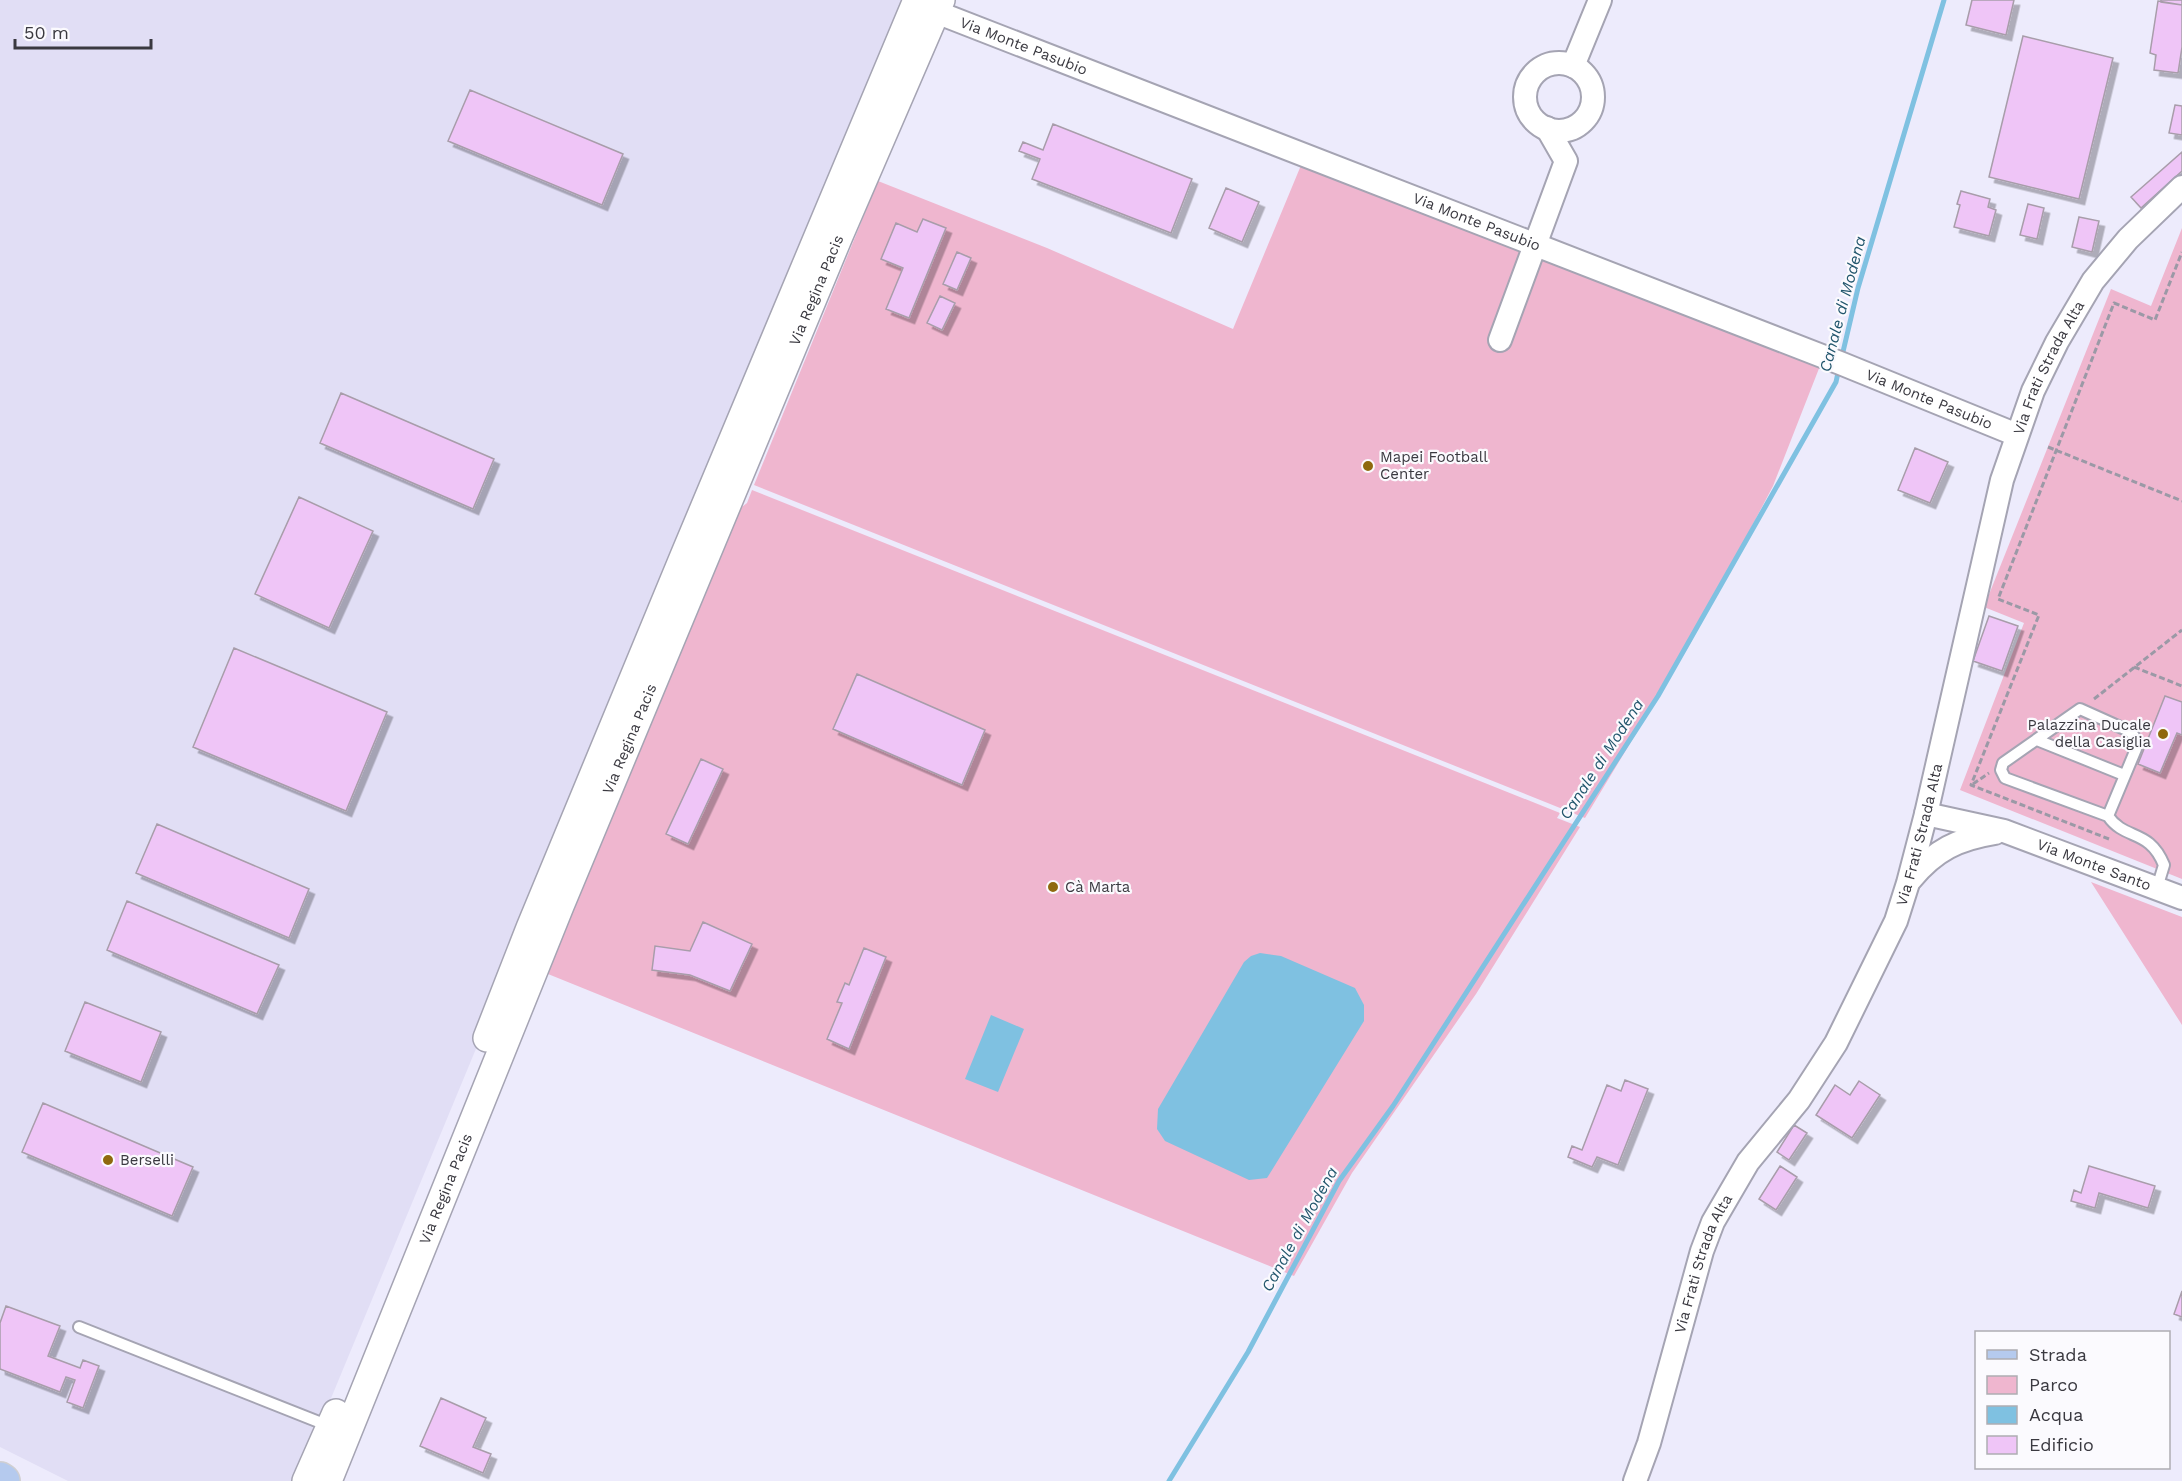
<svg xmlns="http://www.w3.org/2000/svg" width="2182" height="1481" font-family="'Work Sans',sans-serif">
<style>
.built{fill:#e1def5}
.green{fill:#efb6cf}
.water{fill:#7fc1e1}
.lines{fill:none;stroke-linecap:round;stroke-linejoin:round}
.stream{stroke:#7fc1e1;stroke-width:5}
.building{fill:#efc5f7;stroke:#a89daa;stroke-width:1.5;filter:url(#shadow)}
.service-casing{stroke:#a5a4b3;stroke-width:14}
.minor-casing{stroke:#a5a4b3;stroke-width:26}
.tertiary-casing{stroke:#a5a4b3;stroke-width:30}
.primary-casing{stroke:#d0cfd1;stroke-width:36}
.path{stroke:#9b99a6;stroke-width:3;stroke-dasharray:6 3;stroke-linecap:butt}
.service{stroke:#fff;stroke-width:10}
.minor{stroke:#fff;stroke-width:22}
.tertiary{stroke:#fff;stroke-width:27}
.primary{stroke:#b5caee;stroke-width:33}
.poi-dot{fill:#8f690e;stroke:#fbfafe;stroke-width:2}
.labels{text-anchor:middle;stroke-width:4.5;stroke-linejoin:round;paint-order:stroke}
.street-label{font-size:15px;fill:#3a3940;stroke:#fbfafe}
.poi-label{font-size:15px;fill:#3a3940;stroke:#fbfafe;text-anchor:start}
.water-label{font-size:16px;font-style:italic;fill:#22566d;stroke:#fbfafe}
</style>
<defs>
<filter id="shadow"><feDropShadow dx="5.5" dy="5.5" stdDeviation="0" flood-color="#0004"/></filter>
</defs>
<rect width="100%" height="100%" fill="#edebfc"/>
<path class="built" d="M 0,0 L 911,0 L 305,1461 L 294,1481 L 68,1481 L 0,1447 Z"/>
<path class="green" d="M 1309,146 L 1827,348 L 1773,486 L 1690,644 L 1585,818 L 754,485 L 878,181 L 1047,248 L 1233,329 Z
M 2182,228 L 2182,879 L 1960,790 L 2024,623 L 1984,607 L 2111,289 L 2151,306 Z
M 752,490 L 1560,813 L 1557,818 L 1580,827 L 1476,994 L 1352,1173 L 1294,1276 L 548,974 L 549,930 L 710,532 L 747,503 Z
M 2091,882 L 2182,917 L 2182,1025 Z"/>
<path class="water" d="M 1260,953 L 1281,956 L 1355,988 L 1364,1005 L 1364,1021 L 1267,1178 L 1249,1180 L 1165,1141 L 1157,1129 L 1158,1109 L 1244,962 L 1251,956 Z
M 991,1015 L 1024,1029 L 998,1092 L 965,1079 Z"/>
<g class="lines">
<path class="stream" d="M 1842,356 L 1858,288 L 1944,0
M 1169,1481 L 1248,1352 L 1339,1181 L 1393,1106 L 1658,696 L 1836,382 L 1839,368"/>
</g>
<path class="building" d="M 1972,0 L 2014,0 L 2006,35 L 1966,25 Z
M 2161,0 L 2182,0 L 2182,5 L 2161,2 Z
M 2158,1 L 2182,5 L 2182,47 L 2178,73 L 2154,70 L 2156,55 L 2150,53 Z
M 2023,36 L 2113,58 L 2079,199 L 1989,177 Z
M 470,90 L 623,154 L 602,205 L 448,141 Z
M 2175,105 L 2182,106 L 2182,135 L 2169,133 Z
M 1053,124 L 1192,179 L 1171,233 L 1032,179 L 1040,159 L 1019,151 L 1023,142 L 1043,150 Z
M 2182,152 L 2182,171 L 2141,208 L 2131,197 Z
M 1226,188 L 1259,202 L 1242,242 L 1209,228 Z
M 1961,191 L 1990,199 L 1988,207 L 1996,210 L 1989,236 L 1954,227 L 1960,205 L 1957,204 Z
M 2028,204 L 2044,208 L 2037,239 L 2020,235 Z
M 2079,217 L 2099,221 L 2092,252 L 2072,247 Z
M 923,219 L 946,228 L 909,318 L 886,309 L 903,268 L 881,259 L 896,223 L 917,232 Z
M 957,252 L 971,258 L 957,290 L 943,284 Z
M 940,296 L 955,303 L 942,330 L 927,323 Z
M 341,393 L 494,459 L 473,509 L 320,443 Z
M 1915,448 L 1948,462 L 1930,503 L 1898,490 Z
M 299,497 L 373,531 L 329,628 L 255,594 Z
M 1989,616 L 2018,626 L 2002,671 L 1973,661 Z
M 234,648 L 387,712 L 346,811 L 193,747 Z
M 857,674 L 985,730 L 962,785 L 833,729 Z
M 2165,696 L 2182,702 L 2182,735 L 2177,733 L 2160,773 L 2138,764 Z
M 701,759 L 723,769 L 688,844 L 666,834 Z
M 157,824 L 309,889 L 289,938 L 136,873 Z
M 127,901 L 279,965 L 257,1014 L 107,950 Z
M 703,922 L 752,944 L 730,991 L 690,975 L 652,970 L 655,946 L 690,951 Z
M 864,948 L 886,957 L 849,1049 L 827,1039 L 842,1003 L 837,1002 L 845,983 L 849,985 Z
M 85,1002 L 161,1032 L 141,1082 L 65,1051 Z
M 1625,1080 L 1648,1089 L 1618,1165 L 1597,1157 L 1592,1167 L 1568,1157 L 1572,1146 L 1582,1150 L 1607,1085 L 1621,1091 Z
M 1859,1081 L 1880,1095 L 1852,1138 L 1816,1115 L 1835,1085 L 1850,1095 Z
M 43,1103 L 193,1167 L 172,1216 L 22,1152 Z
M 1794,1125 L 1807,1133 L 1789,1160 L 1777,1152 Z
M 1780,1166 L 1797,1177 L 1776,1210 L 1759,1199 Z
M 2089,1166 L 2155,1186 L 2148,1208 L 2099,1193 L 2095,1208 L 2071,1201 L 2074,1190 L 2081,1193 Z
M 2182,1291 L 2182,1317 L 2174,1314 Z
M 6,1306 L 60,1326 L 48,1356 L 80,1368 L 83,1360 L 99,1366 L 83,1408 L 67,1402 L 75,1380 L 66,1377 L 60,1392 L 0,1369 L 0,1323 Z
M 441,1398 L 486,1418 L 473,1447 L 491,1454 L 483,1473 L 420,1446 Z"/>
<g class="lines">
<g class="service-casing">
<path id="service" d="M 2037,740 L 2124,775
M 2108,816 L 2005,778 L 2001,770 L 2003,763 L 2080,709 L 2129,731 L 2134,736 L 2136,749 L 2108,816 C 2125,841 2149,828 2164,865 L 2157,888
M 79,1327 L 329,1426"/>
</g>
<g class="minor-casing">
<g id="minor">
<path id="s1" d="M 936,12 L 1840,363 L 2017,435"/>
<circle cx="1559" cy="97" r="34"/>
<path d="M 1573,66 L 1600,0"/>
<path d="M 1500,340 L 1566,161 L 1547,128"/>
<path id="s2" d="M 1926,814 L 2004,831 L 2182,898"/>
<path d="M 1911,879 C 1935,850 1958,839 1995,833"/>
<path id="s3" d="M 1635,1481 L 1649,1443 L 1702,1251 L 1713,1222 L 1748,1162 L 1799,1100 L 1836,1043 L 1896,921 L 1908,883 L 1926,814 L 2002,480 L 2033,391 L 2057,342 L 2093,281 L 2128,239 L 2182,187"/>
</g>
</g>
<g class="tertiary-casing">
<g id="tertiary">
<path d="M 487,1038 L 530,928 L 684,556 L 917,0"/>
<path d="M 306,1481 L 336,1413"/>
<path id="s4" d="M 328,1481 L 560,906 L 839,236 L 941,0"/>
</g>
</g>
<g class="primary-casing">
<path id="primary" d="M 0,1479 L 3,1481"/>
</g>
<path class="path" d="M 2048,447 L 2182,501
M 2134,667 L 2182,686
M 2094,699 L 2182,630
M 1973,784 L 1989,773
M 2109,839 L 1971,785 L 2039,615 L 1998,599 L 2114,303 L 2155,320 L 2182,252"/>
<use href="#service" class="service"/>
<use href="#minor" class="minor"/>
<use href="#tertiary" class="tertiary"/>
<use href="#primary" class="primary"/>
</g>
<g class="poi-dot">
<circle cx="1368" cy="466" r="6"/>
<circle cx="2163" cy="734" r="6"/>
<circle cx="1053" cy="887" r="6"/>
<circle cx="108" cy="1160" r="6"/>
</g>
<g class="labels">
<g class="street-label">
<text dy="5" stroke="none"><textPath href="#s1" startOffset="94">Via Monte Pasubio</textPath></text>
<text dy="5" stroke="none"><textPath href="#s1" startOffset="580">Via Monte Pasubio</textPath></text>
<text dy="5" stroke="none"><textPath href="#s4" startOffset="1287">Via Regina Pacis</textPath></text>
<text dy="5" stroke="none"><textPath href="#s3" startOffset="1200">Via Frati Strada Alta</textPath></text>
<text dy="5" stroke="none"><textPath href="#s1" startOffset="1066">Via Monte Pasubio</textPath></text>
<text dy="5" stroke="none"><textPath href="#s4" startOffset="801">Via Regina Pacis</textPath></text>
<text dy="5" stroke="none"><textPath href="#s3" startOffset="714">Via Frati Strada Alta</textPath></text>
<text dy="5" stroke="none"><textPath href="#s2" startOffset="176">Via Monte Santo</textPath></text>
<text dy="5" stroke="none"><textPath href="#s4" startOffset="315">Via Regina Pacis</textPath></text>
<text dy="5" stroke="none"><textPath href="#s3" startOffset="228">Via Frati Strada Alta</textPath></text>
</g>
<g class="poi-label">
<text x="1380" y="462">Mapei Football<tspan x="1380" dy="17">Center</tspan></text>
<text x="2151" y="730" text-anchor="end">Palazzina Ducale<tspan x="2151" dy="17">della Casiglia</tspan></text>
<text x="1065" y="892">Cà Marta</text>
<text x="120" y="1165">Berselli</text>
</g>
<g class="water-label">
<text transform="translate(1842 304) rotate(-75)" y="6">Canale di Modena</text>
<text transform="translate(1601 759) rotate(-57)" y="6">Canale di Modena</text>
<text transform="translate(1299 1229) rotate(-61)" y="6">Canale di Modena</text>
</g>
</g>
<rect x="1975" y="1331" width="195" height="138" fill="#fbfafe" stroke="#aeadb2" stroke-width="1.5"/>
<rect x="1987" y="1350" width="30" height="9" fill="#b5caee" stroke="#aeadb2" stroke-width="1.5"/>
<text x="2029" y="1361" font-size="18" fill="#3a3940">Strada</text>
<rect x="1987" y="1376" width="30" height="18" fill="#efb6cf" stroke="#aeadb2" stroke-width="1.5"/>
<text x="2029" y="1391" font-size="18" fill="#3a3940">Parco</text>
<rect x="1987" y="1406" width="30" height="18" fill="#7fc1e1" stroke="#aeadb2" stroke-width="1.5"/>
<text x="2029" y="1421" font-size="18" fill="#3a3940">Acqua</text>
<rect x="1987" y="1436" width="30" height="18" fill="#efc5f7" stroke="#aeadb2" stroke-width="1.5"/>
<text x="2029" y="1451" font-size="18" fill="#3a3940">Edificio</text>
<path d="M15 39v9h136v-9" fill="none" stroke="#3a3940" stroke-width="3"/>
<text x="24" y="39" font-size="18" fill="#3a3940" stroke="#fbfafe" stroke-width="4.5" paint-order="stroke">50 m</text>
</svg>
